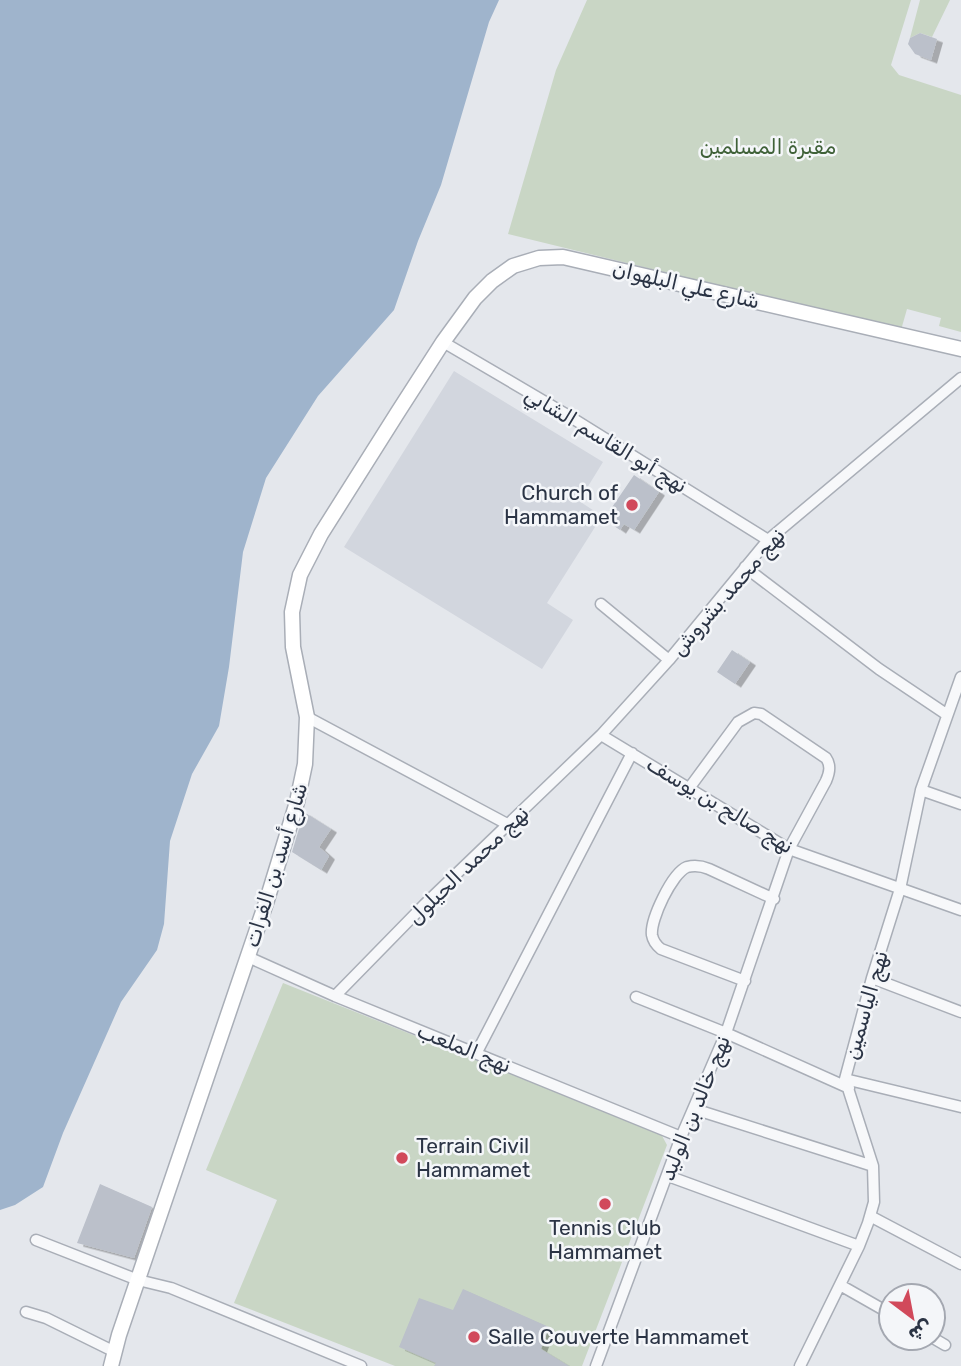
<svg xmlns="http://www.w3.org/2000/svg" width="961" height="1366" font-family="Rubik,'Noto Sans Arabic',sans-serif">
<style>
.built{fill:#d2d6de}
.green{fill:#c9d6c5}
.water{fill:#9fb4cc}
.building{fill:#bbc0ca;filter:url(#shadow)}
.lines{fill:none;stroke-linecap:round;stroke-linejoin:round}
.street-casing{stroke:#a9aeb7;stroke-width:13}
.secondary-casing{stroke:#a9aeb7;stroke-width:17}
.street{stroke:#f7f8fa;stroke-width:10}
.secondary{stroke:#fff;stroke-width:14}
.poi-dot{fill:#d1495b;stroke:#f4f6f9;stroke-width:2.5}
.labels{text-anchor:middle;stroke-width:5;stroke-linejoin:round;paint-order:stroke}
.park-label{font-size:21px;fill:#3f6138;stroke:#f4f6f9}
.street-label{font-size:21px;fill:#2b3445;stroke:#f4f6f9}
.poi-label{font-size:21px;fill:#2b3445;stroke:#f4f6f9;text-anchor:start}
</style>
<defs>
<filter id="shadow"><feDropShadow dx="6" dy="3.5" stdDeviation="0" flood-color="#0004"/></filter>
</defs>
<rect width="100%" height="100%" fill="#e4e7ec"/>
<path class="built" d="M 454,371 L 603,462 L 579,501 L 602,516 L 547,603 L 573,620 L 542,669 L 344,547 Z"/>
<path class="green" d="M 587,0 L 911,0 L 891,65 L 899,75 L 961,95 L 961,332 L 939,326 L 941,318 L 907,309 L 901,330 L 508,234 L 556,70 Z
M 920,0 L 950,0 L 932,37 L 920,33 L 910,38 Z
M 283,983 L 661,1134 L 667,1145 L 582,1366 L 395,1366 L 234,1303 L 277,1200 L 206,1170 Z"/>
<path class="water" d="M 0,0 L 499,0 L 489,22 L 441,185 L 418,241 L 394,310 L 318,396 L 266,478 L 243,552 L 229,667 L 219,726 L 192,774 L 170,841 L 164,924 L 157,950 L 121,1002 L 63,1133 L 43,1187 L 15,1205 L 0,1210 Z"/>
<path class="building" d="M 920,33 L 937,39 L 931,60 L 915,54 L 908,44 L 910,38 Z
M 634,475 L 659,492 L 634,530 L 624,524 L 620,530 L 604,519 Z
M 732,650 L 750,662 L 735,684 L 717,672 Z
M 304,812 L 331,829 L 319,847 L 329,856 L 321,870 L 292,852 Z
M 100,1184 L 152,1207 L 134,1258 L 77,1243 Z
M 463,1289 L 549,1327 L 541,1349 L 569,1366 L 434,1366 L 436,1363 L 399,1347 L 419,1298 L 453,1310 Z"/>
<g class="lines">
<g class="street-casing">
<path id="street" d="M 443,342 L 564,413 L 768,540
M 745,567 L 879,669 L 946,714
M 601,604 L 669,660
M 307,717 L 509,825
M 601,735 L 789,849 L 961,910
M 921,790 L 961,804
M 248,957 L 335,996 L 681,1137
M 872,978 L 961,1012
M 745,981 L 661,949 C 656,945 653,941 652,935 C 650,920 672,873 687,867 C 695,865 702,866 709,869 L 774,899
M 335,996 L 425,904 L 601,735 L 669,660 L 768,540 L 961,378
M 636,997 L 726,1033 L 849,1088
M 477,1052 L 632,753
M 845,1079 L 961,1107
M 694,1109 L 873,1166
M 668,1176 L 859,1246
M 870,1216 L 961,1264
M 36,1240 L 138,1280 L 171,1288 L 361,1366
M 840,1285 L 891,1314
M 26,1312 L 46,1318 L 115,1352
M 933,1338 L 945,1345
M 596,1366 L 681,1137 L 726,1033 L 789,849 L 826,781 C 830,772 831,765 826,758 L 761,714 L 754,713 L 738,722 L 690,787
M 800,1366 L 859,1246 L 868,1223 L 874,1202 L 873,1166 L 845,1079 L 872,978 L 900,889 L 921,790 L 961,677"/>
</g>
<g class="secondary-casing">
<path id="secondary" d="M 111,1366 L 119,1335 L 267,900 L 297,802 L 305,764 L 307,717 L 293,647 L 292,612 L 300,575 L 321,534 L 398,412 L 443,342 L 475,298 L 492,281 L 513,266 L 539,258 L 563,257 L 961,349"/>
</g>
<use href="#street" class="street"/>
<use href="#secondary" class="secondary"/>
</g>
<g class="poi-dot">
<circle cx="632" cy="505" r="7"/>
<circle cx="402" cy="1158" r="7"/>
<circle cx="605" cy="1204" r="7"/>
<circle cx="474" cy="1337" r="7"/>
</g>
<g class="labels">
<g class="park-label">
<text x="768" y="154">مقبرة المسلمين</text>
</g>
<g class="street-label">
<text transform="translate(686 285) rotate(13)" y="7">شارع علي البلهوان</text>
<text transform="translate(606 440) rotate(31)" y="7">نهج أبو القاسم الشابي</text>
<text transform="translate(728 592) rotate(-49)" y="7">نهج محمد بشروش</text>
<text transform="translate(720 805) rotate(31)" y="7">نهج صالح بن يوسف</text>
<text transform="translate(276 865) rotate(-73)" y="7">شارع أسد بن الفرات</text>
<text transform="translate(468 865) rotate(-44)" y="7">نهج محمد الحيلول</text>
<text transform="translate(866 1005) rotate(-74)" y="7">نهج الياسمين</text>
<text transform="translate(464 1048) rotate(22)" y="7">نهج الملعب</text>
<text transform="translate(695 1108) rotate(-68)" y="7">نهج خالد بن الوليد</text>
</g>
<g class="poi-label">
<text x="618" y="500" text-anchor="end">Church of<tspan x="618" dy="24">Hammamet</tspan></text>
<text x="416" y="1153">Terrain Civil<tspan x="416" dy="24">Hammamet</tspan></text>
<text x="605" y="1235" text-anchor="middle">Tennis Club<tspan x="605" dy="24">Hammamet</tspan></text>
<text x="488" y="1344">Salle Couverte Hammamet</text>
</g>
</g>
<g transform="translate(912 1317) rotate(148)"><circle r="33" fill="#f4f6f9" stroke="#a4a8b1" stroke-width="2"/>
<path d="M0-5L12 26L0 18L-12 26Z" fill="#d1495b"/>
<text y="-10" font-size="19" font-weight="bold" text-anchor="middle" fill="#2b3445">ش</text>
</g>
</svg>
